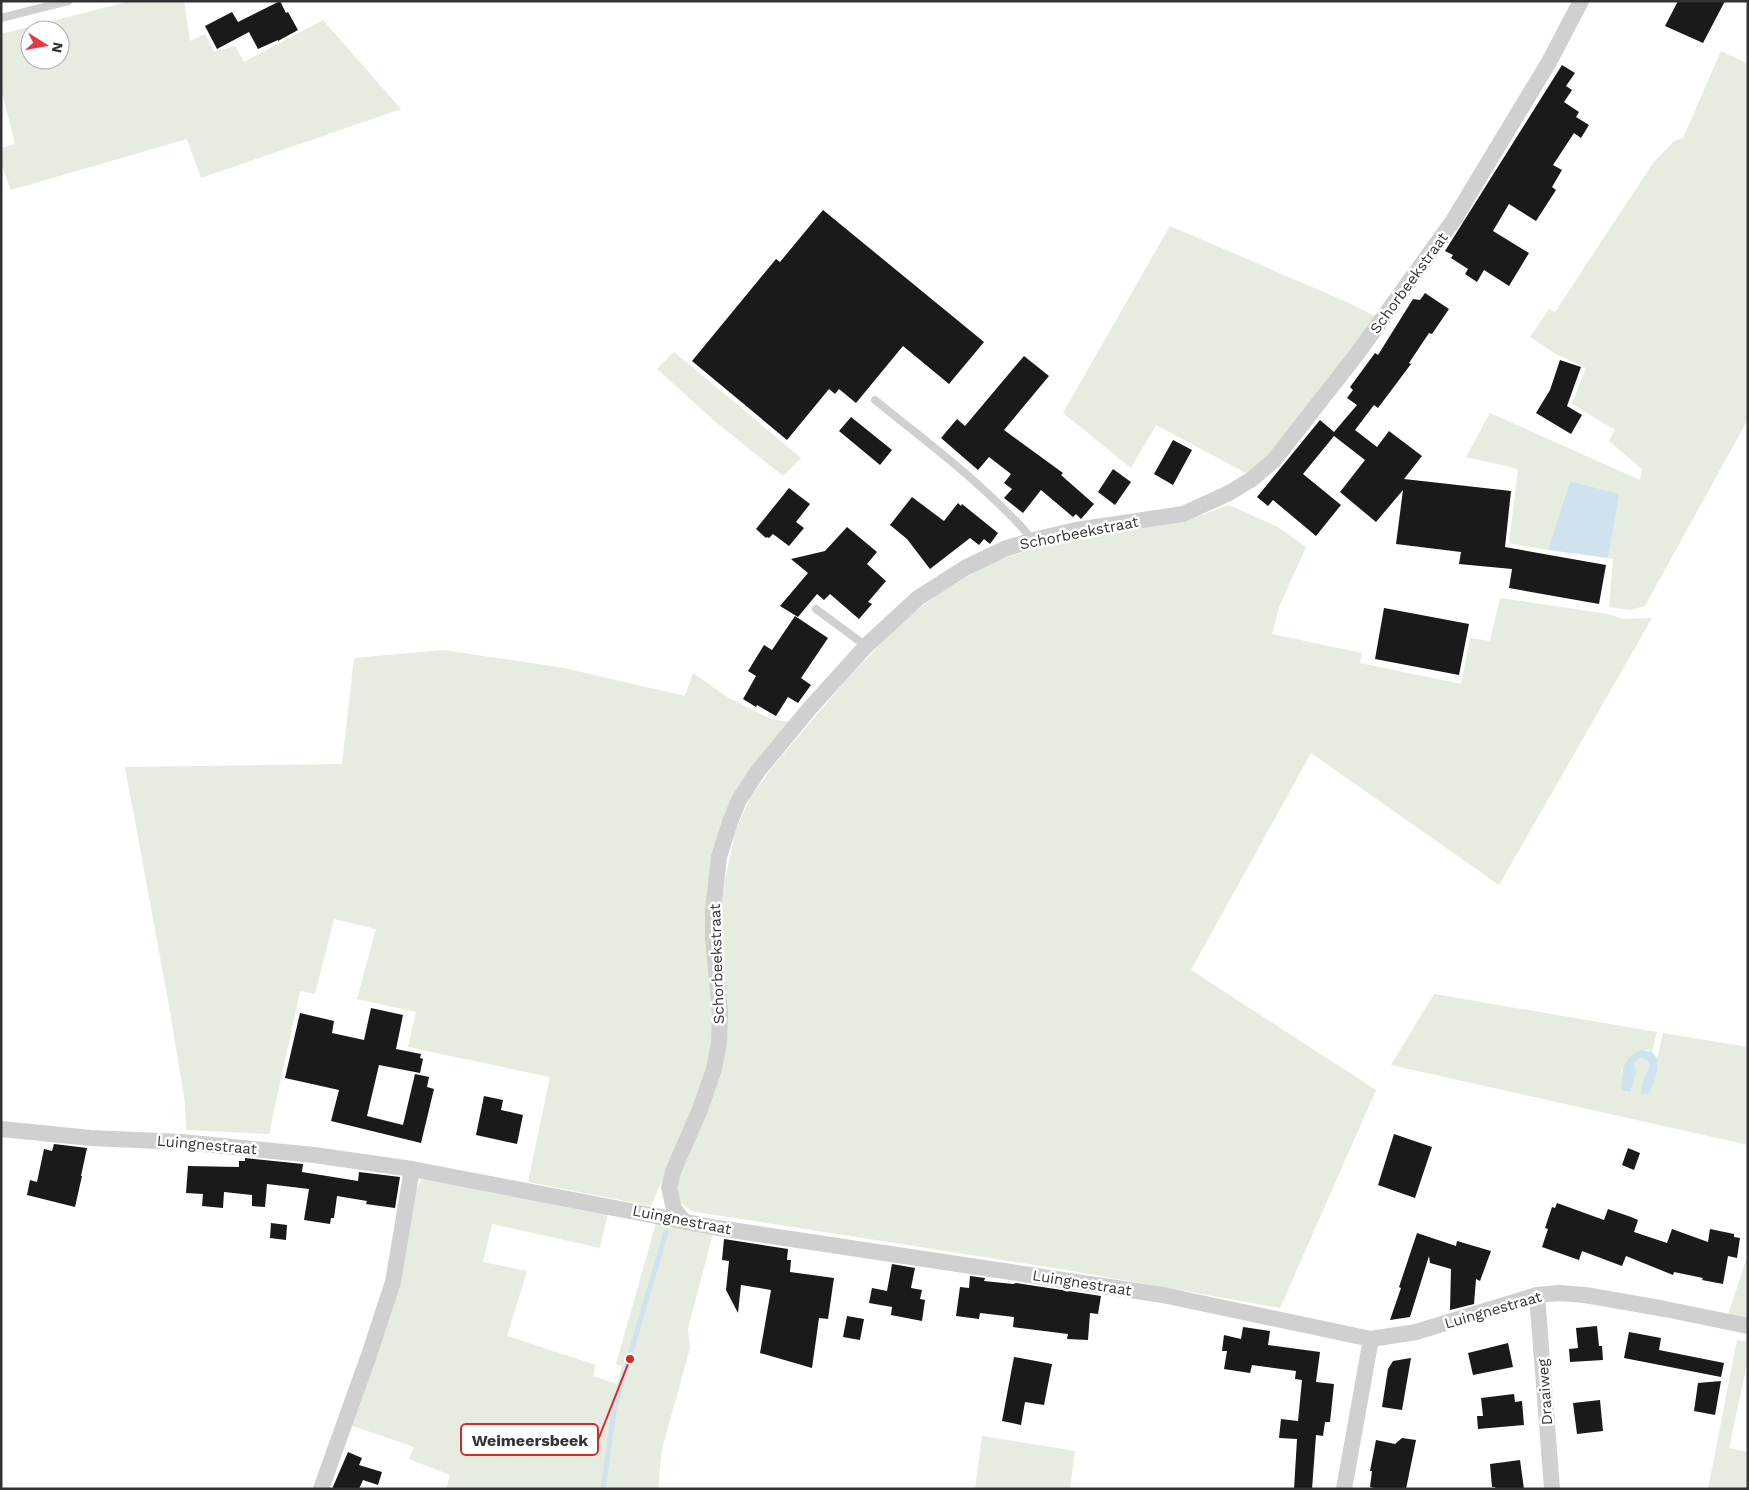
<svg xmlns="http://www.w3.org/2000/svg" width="1749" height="1490" font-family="'Work Sans',sans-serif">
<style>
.green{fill:#e6ecdf;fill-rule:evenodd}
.water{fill:#cfe2ee}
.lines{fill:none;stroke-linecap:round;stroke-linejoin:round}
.stream{stroke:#cfe2ee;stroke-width:5}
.building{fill:#1a1a1a}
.lane{stroke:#d0d0d0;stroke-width:8}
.street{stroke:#d0d0d0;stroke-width:16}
.labels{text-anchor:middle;stroke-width:5;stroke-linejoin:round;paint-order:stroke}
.street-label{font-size:15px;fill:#333;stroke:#fff}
.leader{fill:none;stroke:#d62828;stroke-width:2}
.callout-dot{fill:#d62828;stroke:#fff;stroke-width:2}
.callout{fill:#fff;stroke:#d62828;stroke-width:2}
.callout-label{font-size:16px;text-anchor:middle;font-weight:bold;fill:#333}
</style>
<rect width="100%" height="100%" fill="#fff"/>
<path class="green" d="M 131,1 L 184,1 L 190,41 L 205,34 L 214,52 L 235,46 L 244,62 L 323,20 L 401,109 L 201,178 L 187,139 L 11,190 L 1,163 L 1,148 L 15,144 L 1,88 L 1,34 ZM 30,30 L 60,30 L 60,60 L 30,60 Z
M 1721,51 L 1748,64 L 1748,419 L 1645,606 L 1630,610 L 1609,607 L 1613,559 L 1608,558 L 1618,494 L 1570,481 L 1548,550 L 1509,543 L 1518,469 L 1466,457 L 1490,413 L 1640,480 L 1642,469 L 1609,441 L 1615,430 L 1572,404 L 1586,368 L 1556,354 L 1530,337 L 1549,309 L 1555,312 L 1653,163 L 1674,141 L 1683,138 Z
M 1170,226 L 1347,302 L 1377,317 L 1274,452 L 1248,474 L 1156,425 L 1131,468 L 1063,413 Z
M 674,352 L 801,458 L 783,476 L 718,424 L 657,369 Z
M 1229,505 L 1278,527 L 1306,547 L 1279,607 L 1272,634 L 1362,653 L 1360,663 L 1461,684 L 1470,638 L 1490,641 L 1500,598 L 1608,614 L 1624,619 L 1652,618 L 1499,885 L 1311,753 L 1191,970 L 1376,1090 L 1280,1308 L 1055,1268 L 696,1212 C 684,1208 680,1202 675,1191 L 725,1005 L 720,919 L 725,880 L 736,829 L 750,798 L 775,764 L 847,679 L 904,620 L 940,593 L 994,561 L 1052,543 L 1182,522 Z
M 444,650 L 564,668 L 685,696 L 693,673 L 729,698 L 771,719 L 791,722 L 728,806 L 713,1048 L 705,1079 L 651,1206 L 528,1182 L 550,1077 L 408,1047 L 416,1012 L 357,999 L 376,929 L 334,919 L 315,994 L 300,991 L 269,1134 L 186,1130 L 185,1104 L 170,1011 L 125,767 L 342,764 L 354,658 Z
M 1434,994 L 1657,1032 L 1652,1052 L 1647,1050 L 1622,1070 L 1621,1088 L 1623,1091 L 1629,1092 L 1634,1063 L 1640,1058 L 1648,1061 L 1650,1066 L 1645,1075 L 1658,1065 L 1657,1059 L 1663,1033 L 1748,1047 L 1748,1145 L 1391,1065 Z
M 422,1179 L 608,1213 L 600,1248 L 492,1224 L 483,1262 L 527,1271 L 507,1336 L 596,1365 L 593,1376 L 617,1384 L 622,1366 L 616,1364 L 656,1223 L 713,1233 L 688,1329 L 690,1348 L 662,1449 L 658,1489 L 446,1489 L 450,1475 L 409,1459 L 414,1447 L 347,1424 L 417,1188 Z
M 1748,1254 L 1748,1319 L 1728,1315 Z
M 1737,1340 L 1748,1342 L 1748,1359 L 1729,1448 L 1748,1452 L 1748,1489 L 1708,1489 Z
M 982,1436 L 1075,1451 L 1070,1489 L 975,1489 Z"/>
<path class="water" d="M 1570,481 L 1619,494 L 1608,558 L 1548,550 Z
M 1641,1050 L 1652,1052 C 1653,1053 1657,1058 1657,1059 C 1660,1066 1653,1088 1648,1094 L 1640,1094 L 1645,1075 L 1650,1066 L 1648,1061 L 1640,1058 L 1634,1063 L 1636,1073 L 1630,1092 L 1623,1091 L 1621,1088 C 1622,1071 1623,1057 1641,1050 Z"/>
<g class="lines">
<path class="stream" d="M 603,1489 L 614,1410 L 666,1232"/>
</g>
<path class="building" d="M 280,1 L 286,13 L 288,12 L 298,30 L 278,41 L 278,40 L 258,49 L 249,32 L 217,49 L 205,26 L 232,12 L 238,22 Z
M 1678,1 L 1725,1 L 1703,43 L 1665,26 Z
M 1562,65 L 1575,73 L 1566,86 L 1572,90 L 1564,102 L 1579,112 L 1576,117 L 1589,125 L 1581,138 L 1574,133 L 1553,165 L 1562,170 L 1552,187 L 1556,190 L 1536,221 L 1509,204 L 1493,231 L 1529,253 L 1509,286 L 1484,270 L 1477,282 L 1465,274 L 1468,269 L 1451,258 L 1453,255 L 1445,251 Z
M 823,210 L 984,342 L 949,384 L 903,346 L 856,403 L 839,389 L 835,394 L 829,389 L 787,440 L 692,361 L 776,259 L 780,262 Z
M 1425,293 L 1449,309 L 1432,334 L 1429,333 L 1409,363 L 1411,364 L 1378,408 L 1374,405 L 1355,430 L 1377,447 L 1389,431 L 1422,456 L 1404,479 L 1511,491 L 1505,547 L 1606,565 L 1599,604 L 1509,588 L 1512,569 L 1459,564 L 1461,552 L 1396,544 L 1403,490 L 1376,522 L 1340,492 L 1365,460 L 1334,436 L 1303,474 L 1341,505 L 1316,536 L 1273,500 L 1268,506 L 1257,497 L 1320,420 L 1334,432 L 1357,405 L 1347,398 L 1353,390 L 1350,387 L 1375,353 L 1378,355 L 1413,299 L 1420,300 Z
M 1024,356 L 1049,376 L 1004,430 L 1063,473 L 1061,475 L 1094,504 L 1081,519 L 1076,514 L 1073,517 L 1041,490 L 1023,513 L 1004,498 L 1012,489 L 1004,483 L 1011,474 L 989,457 L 978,470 L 941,438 L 957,419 L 965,426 Z
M 1560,360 L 1581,367 L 1567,406 L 1582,415 L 1571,434 L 1536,413 L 1550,390 Z
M 851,417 L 892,450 L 880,465 L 839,431 Z
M 1173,440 L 1192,450 L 1173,485 L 1154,474 Z
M 1113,469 L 1131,482 L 1115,505 L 1098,492 Z
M 789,488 L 810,504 L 796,522 L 804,528 L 789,546 L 773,534 L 769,538 L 767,537 L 766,538 L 756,529 Z
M 912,497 L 944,521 L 958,503 L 961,506 L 962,504 L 998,533 L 990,544 L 984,539 L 979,545 L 970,538 L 930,569 L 907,539 L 890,525 Z
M 847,527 L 877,552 L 867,564 L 886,581 L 868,602 L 872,604 L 859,619 L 830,594 L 824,600 L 817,594 L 798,617 L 780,606 L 808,573 L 791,559 L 825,551 Z
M 1384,608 L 1469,624 L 1459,675 L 1375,659 Z
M 795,616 L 828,638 L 801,678 L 811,685 L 798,703 L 788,697 L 776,716 L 757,705 L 756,707 L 743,699 L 756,676 L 748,671 L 764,645 L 772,650 Z
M 371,1008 L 403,1015 L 396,1049 L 421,1054 L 420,1058 L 423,1059 L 420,1073 L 379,1065 L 367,1116 L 403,1125 L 415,1074 L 429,1077 L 427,1087 L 434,1089 L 421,1143 L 331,1121 L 339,1090 L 285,1078 L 300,1013 L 334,1021 L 332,1033 L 364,1040 Z
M 484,1096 L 503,1100 L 501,1110 L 523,1115 L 517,1144 L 476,1135 Z
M 1394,1134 L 1432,1147 L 1415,1198 L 1378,1185 Z
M 54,1144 L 87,1148 L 81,1176 L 82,1176 L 75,1207 L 27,1195 L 30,1180 L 37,1182 L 44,1149 L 52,1151 Z
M 1628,1148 L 1640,1153 L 1634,1170 L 1622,1165 Z
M 245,1158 L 303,1164 L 302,1172 L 358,1181 L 359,1172 L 400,1177 L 395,1208 L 366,1204 L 367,1201 L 337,1196 L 334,1218 L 331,1218 L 330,1224 L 304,1220 L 309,1189 L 267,1184 L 265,1207 L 252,1206 L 252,1195 L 224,1192 L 223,1208 L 202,1206 L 203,1194 L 186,1193 L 188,1166 L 239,1167 L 239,1161 L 245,1161 Z
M 1557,1203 L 1604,1220 L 1608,1209 L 1631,1217 L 1638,1220 L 1634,1232 L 1667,1243 L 1672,1229 L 1708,1242 L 1710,1229 L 1734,1234 L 1734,1237 L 1740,1238 L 1737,1258 L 1728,1256 L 1723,1284 L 1702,1280 L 1703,1278 L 1674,1272 L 1673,1275 L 1626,1256 L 1622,1266 L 1582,1251 L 1579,1260 L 1542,1247 L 1548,1229 L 1545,1228 L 1552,1207 L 1555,1208 Z
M 271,1223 L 287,1225 L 286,1240 L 270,1238 Z
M 1417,1233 L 1456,1246 L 1457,1241 L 1491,1251 L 1480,1281 L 1476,1279 L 1474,1304 L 1450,1310 L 1451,1269 L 1430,1263 L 1429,1256 L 1410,1317 L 1390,1320 L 1401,1288 L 1399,1287 Z
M 724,1239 L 788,1249 L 787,1260 L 791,1260 L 790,1272 L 834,1278 L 828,1319 L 819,1318 L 812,1368 L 760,1353 L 771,1290 L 741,1285 L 738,1313 L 726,1290 L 729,1261 L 722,1260 Z
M 892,1264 L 915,1268 L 911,1288 L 922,1290 L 920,1299 L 925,1300 L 922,1321 L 891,1315 L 892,1307 L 869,1303 L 872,1288 L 887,1291 Z
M 970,1276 L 985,1278 L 984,1281 L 1013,1284 L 1016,1283 L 1101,1296 L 1098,1314 L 1090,1313 L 1088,1340 L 1067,1339 L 1068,1334 L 1013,1327 L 1014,1317 L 980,1313 L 979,1319 L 956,1316 L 960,1287 L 969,1288 Z
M 847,1316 L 864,1319 L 860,1340 L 843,1337 Z
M 1597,1326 L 1599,1346 L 1602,1346 L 1603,1360 L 1570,1362 L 1569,1349 L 1578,1348 L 1576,1328 Z
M 1243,1327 L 1270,1331 L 1268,1345 L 1320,1352 L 1316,1382 L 1334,1384 L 1330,1422 L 1325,1422 L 1323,1436 L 1316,1435 L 1312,1489 L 1294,1489 L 1297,1439 L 1279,1438 L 1281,1419 L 1298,1421 L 1302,1380 L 1295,1379 L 1296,1371 L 1252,1365 L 1250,1373 L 1224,1369 L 1227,1351 L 1222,1351 L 1224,1335 L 1241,1339 Z
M 1629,1332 L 1661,1338 L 1659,1350 L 1724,1363 L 1721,1377 L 1624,1358 Z
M 1508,1343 L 1513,1367 L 1473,1375 L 1468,1353 Z
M 1014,1357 L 1052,1364 L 1044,1405 L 1025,1402 L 1021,1425 L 1002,1421 Z
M 1411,1358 L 1402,1410 L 1382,1407 L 1388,1369 L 1393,1361 Z
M 1721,1381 L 1715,1415 L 1694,1411 L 1698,1383 Z
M 1514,1394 L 1515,1402 L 1522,1401 L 1524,1425 L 1478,1429 L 1477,1416 L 1483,1416 L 1481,1398 Z
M 1600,1400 L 1603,1431 L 1577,1434 L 1573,1403 Z
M 1402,1438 L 1416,1440 L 1406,1489 L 1378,1489 L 1370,1487 L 1372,1471 L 1370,1471 L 1376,1440 L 1395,1444 Z
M 348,1452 L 362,1458 L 359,1465 L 382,1472 L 378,1485 L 363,1480 L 359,1489 L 332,1489 Z
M 1520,1460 L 1524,1489 L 1496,1489 L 1495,1487 L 1492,1487 L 1490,1464 Z"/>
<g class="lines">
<path class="lane" d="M 1,18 L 68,1
M 875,400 C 930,445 987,486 1033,540
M 816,609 L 866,646"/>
<path class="street" d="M 1,1129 L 91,1138 L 182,1142 L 314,1155 L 412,1169 L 718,1228 L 1163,1295 L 1371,1339 L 1416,1332 L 1537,1295 L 1559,1293 L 1585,1295 L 1665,1309 L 1748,1326
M 684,1221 L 674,1209 L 669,1187 L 674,1169 L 699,1112 L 714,1069 L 719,1043 L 720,1013 L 713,937 L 713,911 L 719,857 L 730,822 L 739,800 L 758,771 L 810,708 L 866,646 L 918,598 L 965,568 L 1004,549 L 1033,540 L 1076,530 L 1183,514 L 1229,493 L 1252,479 L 1274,460 L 1357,354 L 1453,221 L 1549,62 L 1581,1
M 1537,1295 L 1552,1489
M 321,1489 L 369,1355 L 393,1282 L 412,1169
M 1344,1489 L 1371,1339"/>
</g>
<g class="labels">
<g class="street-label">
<text transform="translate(1409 283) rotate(-54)" y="5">Schorbeekstraat</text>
<text transform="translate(1079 533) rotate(-11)" y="5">Schorbeekstraat</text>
<text transform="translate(717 964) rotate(-92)" y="5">Schorbeekstraat</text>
<text transform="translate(207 1145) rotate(5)" y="5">Luingnestraat</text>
<text transform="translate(682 1220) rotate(11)" y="5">Luingnestraat</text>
<text transform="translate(1082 1283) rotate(9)" y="5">Luingnestraat</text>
<text transform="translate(1493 1310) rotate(-16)" y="5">Luingnestraat</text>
<text transform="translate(1545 1392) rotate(-94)" y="5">Draaiweg</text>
</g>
</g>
<path class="leader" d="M630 1359L598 1440"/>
<circle class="callout-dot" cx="630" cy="1359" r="5"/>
<rect class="callout" x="461" y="1424" width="137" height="31" rx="5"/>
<g class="callout-label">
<text x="530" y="1446">Weimeersbeek</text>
</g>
<rect width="1749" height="1490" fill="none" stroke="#333333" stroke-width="5"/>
<g transform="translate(45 45) rotate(101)"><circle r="24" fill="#ffffff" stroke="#adadad"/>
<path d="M0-4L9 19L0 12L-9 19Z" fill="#e63946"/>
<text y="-8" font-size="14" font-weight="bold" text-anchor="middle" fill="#333333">N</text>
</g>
</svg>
